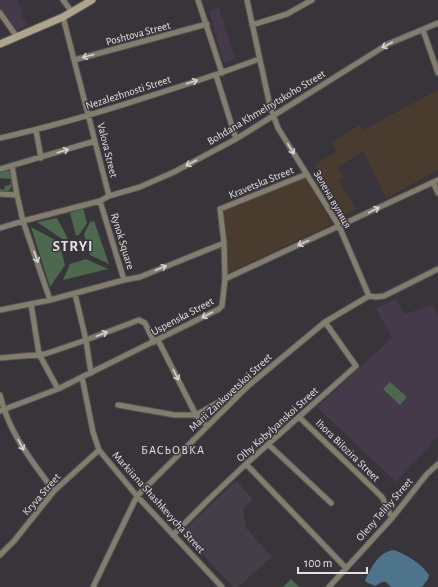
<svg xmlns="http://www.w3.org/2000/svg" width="438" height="587" font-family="'Alegreya Sans',sans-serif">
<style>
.commercial{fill:#4a3b2f}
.built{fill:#443e48}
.education{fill:#453a49}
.green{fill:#4c684d}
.water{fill:#4e748b}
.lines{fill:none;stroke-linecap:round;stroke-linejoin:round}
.street-casing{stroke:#535155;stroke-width:7}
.secondary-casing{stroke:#535155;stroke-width:9}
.street{stroke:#837d6d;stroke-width:5}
.secondary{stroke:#aea58a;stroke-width:7}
.oneway{stroke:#d5d2d2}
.labels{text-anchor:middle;stroke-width:3;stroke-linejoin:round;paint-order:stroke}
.street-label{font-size:11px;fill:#e3e1e4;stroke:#38353a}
.neighbourhood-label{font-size:12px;letter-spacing:1px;fill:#e3e1e4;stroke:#38353a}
.district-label{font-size:15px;font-weight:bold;letter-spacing:1px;fill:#e3e1e4;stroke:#38353a}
</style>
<rect width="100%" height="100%" fill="#38353a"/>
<path class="commercial" d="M 438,90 L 438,170 L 386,198 L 363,151 L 338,167 L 343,177 L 339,180 L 356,209 L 345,215 L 314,165 L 336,152 L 332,142 L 360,125 L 363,130 Z
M 305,177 L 332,224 L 228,273 L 224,210 Z"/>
<path class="built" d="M 236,481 L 253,499 L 243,509 L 246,528 L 272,557 L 238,587 L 233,587 L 182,532 Z"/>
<path class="education" d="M 0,0 L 17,0 L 23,11 L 20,13 L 27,25 L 16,30 L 0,8 Z
M 219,8 L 235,59 L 224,63 L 209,11 Z
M 396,299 L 404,314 L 434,305 L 438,316 L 438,436 L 396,482 L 317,407 L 392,338 L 376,308 Z"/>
<path class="green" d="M 8,170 L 10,172 L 12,187 L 7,192 L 0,192 L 0,189 L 4,190 L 5,186 L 10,185 L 11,179 L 0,178 L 0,171 Z
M 83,208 L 87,223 L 79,235 L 76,236 L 70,213 Z
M 57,218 L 68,239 L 62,239 L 37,222 Z
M 94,221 L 109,264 L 90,255 L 84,234 L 90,222 Z
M 31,227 L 59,242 L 65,265 L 50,287 Z
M 86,259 L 108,269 L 63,280 L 70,264 Z
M 390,382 L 407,397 L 400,405 L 383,389 Z
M 291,579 L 299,587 L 283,587 Z"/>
<path class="water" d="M 394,550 C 407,555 421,563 429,575 L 428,579 L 422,587 L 391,587 L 386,582 L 382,582 L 375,586 L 366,582 L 365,580 C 372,567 378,552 394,550 Z"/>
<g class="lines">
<g class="street-casing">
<path id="street" d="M 63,0 L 72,12
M 198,0 L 222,73
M 247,0 L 270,106 L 278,128 L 339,226 L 369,296
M 0,13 L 17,37
M 63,17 L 109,196
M 252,25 L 287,14 L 312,0
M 423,30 L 438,73
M 74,60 L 207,24
M 216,75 L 236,139
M 36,130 L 41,158
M 0,138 C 50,127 98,113 147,97 C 185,85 222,73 259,59
M 12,166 L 17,195 L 23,221 L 50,300
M 0,169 L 95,141
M 433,182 L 438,193
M 0,194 L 17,195
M 100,201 L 124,280
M 0,228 L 23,221 L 100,201 L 109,196 L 140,187 L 174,172 L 236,139 L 388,44 L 438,23
M 225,279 L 224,243 L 220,209 L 307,174
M 75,294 L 86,340 L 91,373
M 369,296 L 376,297 L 384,296 L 438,269
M 31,304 L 39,354 L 58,389
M 0,310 L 50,300 L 124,280 L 140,277 L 224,243
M 158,340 L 196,415 L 207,426
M 0,358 L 45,354 L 86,340 L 139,320 L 145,323 L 154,342
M 82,377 L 93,432 L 99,450 L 137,496 L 222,587
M 0,395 C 9,433 31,460 54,491
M 118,405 L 175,415 L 196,415 L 242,389
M 0,411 L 58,389 L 82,377 L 219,309 L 222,306 L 225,279 L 438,180
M 299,417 L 382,497 L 392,518
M 269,445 L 331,503
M 246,464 L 346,568
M 173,535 L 208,500 L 246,464 L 356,366 L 325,322
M 0,555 L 14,541 L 54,491 L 99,450
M 93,587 L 137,496 L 248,386 L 325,322 L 369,296
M 329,587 L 392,518 L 427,474 L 438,464"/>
</g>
<g class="secondary-casing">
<path id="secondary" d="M 0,44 L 63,17 L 92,0"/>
</g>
<use href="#street" class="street"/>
<use href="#secondary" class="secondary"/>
</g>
<defs><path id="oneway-shaft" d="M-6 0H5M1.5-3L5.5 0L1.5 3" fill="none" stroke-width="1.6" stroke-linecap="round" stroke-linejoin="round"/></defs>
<g class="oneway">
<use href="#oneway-shaft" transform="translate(387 45) rotate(152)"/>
<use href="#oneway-shaft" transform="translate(88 56) rotate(165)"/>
<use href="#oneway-shaft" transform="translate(192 82) rotate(-18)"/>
<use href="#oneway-shaft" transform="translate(291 149) rotate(58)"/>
<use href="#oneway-shaft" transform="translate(63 151) rotate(-17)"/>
<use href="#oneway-shaft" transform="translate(191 163) rotate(152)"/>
<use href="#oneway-shaft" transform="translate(374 210) rotate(-26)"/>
<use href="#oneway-shaft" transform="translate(303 243) rotate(155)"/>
<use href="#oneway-shaft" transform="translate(36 257) rotate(71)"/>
<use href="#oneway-shaft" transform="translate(161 268) rotate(-23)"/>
<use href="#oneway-shaft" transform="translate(207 315) rotate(153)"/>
<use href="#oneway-shaft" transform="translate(102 334) rotate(-21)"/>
<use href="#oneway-shaft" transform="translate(176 375) rotate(63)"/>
<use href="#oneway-shaft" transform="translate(21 445) rotate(62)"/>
</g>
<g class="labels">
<g class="street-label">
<text transform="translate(138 33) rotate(-15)" y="4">Poshtova Street</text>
<text transform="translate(128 92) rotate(-18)" y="4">Nezalezhnosti Street</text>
<text transform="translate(266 107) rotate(-31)" y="4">Bohdana Khmelnytskoho Street</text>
<text transform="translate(108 150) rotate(76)" y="4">Valova Street</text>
<text transform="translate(261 182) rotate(-22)" y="4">Kravetska Street</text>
<text transform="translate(333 199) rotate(60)" y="4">Зелена вулиця</text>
<text transform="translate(123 241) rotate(73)" y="4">Rynok Square</text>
<text transform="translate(182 316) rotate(-28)" y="4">Uspenska Street</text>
<text transform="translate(230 392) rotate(-43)" y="4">Marii Zankovetskoi Street</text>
<text transform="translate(277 424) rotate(-42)" y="4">Olhy Kobylyanskoi Street</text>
<text transform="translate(348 450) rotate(44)" y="4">Ihora Bilozira Street</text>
<text transform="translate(41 494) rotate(-49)" y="4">Kryva Street</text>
<text transform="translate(159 502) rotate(48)" y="4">Markiiana Shashkevycha Street</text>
<text transform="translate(384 509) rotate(-49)" y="4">Oleny Telihy Street</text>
</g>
<g class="neighbourhood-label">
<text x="173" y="454">БАСЬОВКА</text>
</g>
<g class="district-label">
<text x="73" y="251">STRYI</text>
</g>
</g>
<path d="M298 567v6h69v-6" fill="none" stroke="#e3e1e4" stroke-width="2"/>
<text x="304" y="567" font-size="12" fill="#e3e1e4" stroke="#38353a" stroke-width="3" paint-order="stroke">100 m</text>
</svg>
